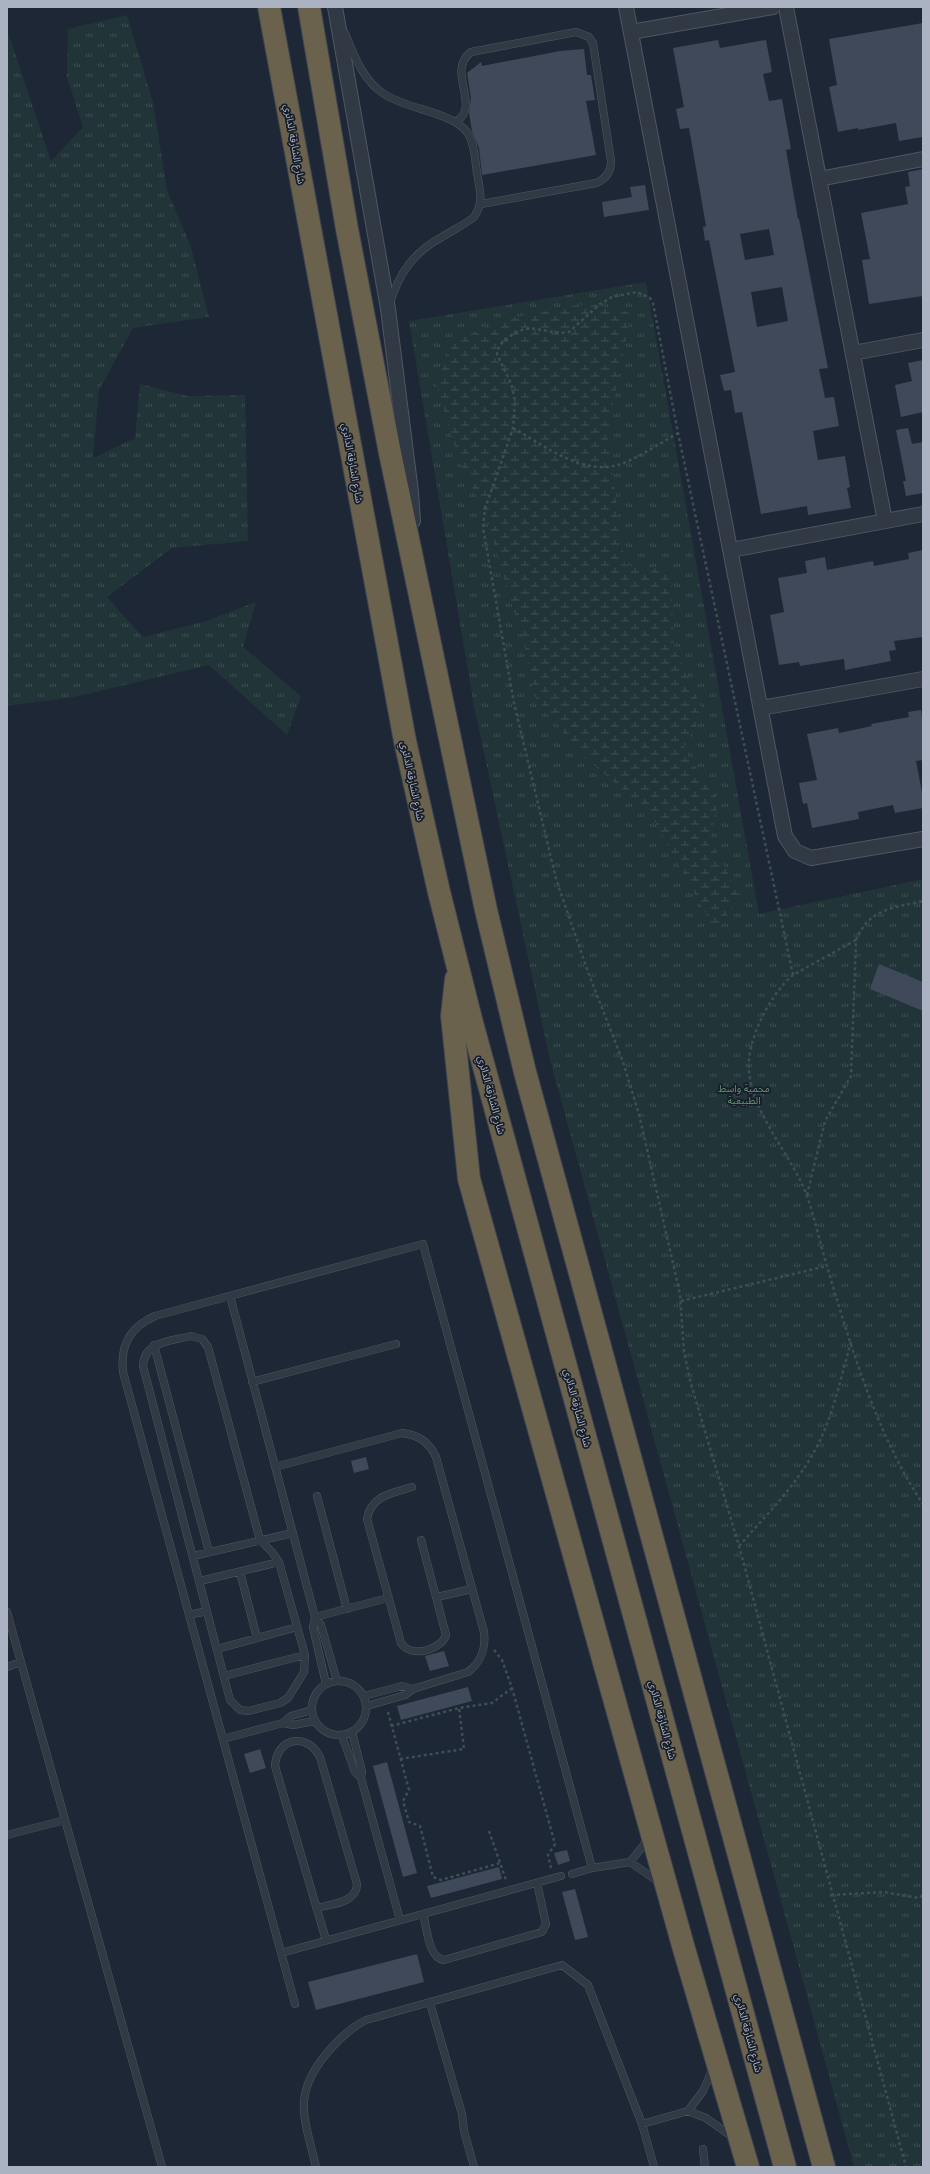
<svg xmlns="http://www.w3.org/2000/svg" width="930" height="2174" font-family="Mulish,'Noto Sans Arabic',sans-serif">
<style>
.grass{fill:url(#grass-tufts)}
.wetland{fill:url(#wetland-marsh)}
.building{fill:#3f495a;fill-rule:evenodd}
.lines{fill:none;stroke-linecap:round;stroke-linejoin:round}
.lane-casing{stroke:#4f5664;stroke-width:8}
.street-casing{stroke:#4f5664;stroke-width:16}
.highway-casing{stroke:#3c4350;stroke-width:24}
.path{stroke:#3d4f53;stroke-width:2.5;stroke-dasharray:3 3;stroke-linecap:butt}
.lane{stroke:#313945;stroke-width:7}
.street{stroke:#313945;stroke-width:14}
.highway{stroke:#6b624e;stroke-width:22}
.labels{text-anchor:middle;stroke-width:3.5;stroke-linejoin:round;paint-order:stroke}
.street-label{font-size:10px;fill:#abb3c3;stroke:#171e29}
.park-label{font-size:10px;fill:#639371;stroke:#171e29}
</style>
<defs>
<pattern id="grass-tufts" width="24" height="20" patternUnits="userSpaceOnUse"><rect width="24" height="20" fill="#213437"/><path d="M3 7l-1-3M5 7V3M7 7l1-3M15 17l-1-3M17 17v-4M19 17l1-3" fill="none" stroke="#3f4f52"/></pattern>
<pattern id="wetland-marsh" width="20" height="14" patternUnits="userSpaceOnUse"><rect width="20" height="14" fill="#213437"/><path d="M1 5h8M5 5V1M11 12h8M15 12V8" fill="none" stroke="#3f4f52"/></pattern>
</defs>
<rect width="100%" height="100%" fill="#1e2735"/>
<path class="grass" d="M 127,15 L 153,102 L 167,190 L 191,247 L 209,317 L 133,328 L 99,390 L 93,458 L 135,438 L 140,384 L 187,396 L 245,395 L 248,541 L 172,548 L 107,597 L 143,637 L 206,621 L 256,602 L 243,647 L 301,696 L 287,735 L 209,665 L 74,697 L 7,706 L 7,29 L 51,161 L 83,127 L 67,77 L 68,29 Z
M 646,282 L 759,914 L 923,879 L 923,2167 L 854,2167 L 550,1060 L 474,706 L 409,321 Z"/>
<path class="wetland" d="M 588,303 L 631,313 L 607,434 L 625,565 L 671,570 L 674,645 L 704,713 L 683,749 L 719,800 L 710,839 L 740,896 L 716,932 L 649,811 L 578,752 L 533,694 L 525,647 L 484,511 L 461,466 L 436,384 L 454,339 L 516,317 Z"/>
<path class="building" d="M 923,23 L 923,137 L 899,141 L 896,123 L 858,130 L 858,128 L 838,132 L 829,87 L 837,85 L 829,39 Z
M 718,40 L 720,48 L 766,40 L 772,72 L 763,74 L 769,101 L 782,99 L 791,149 L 786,150 L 798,219 L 799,219 L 828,368 L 819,369 L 825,398 L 834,397 L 839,426 L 813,431 L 818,460 L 845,456 L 850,487 L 847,488 L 851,508 L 808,515 L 807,506 L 761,514 L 742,412 L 735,413 L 731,390 L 724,391 L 720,375 L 735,372 L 709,240 L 705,241 L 703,227 L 706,226 L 689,128 L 680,129 L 676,109 L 684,107 L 673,48 ZM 769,229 L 774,255 L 745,260 L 740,234 ZM 782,287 L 788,321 L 757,327 L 751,292 Z
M 584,49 L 587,75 L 591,75 L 595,100 L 586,101 L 596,155 L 482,175 L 479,148 L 472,131 L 469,113 L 471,98 L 467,73 L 481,62 L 482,66 L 560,51 Z
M 923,169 L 923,296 L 869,304 L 862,260 L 870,259 L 861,213 L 908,204 L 905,187 L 910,186 L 908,172 Z
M 645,185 L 649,210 L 604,217 L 602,202 L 632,197 L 630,187 Z
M 923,360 L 923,412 L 901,417 L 895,385 L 912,381 L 908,363 Z
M 908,428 L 912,444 L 923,442 L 923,493 L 906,496 L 903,481 L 906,481 L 896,430 Z
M 923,550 L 923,637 L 894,641 L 896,650 L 889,651 L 891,661 L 845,670 L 844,659 L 800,666 L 799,662 L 779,665 L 770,615 L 784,612 L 778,578 L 807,573 L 805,561 L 825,557 L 827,570 L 873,561 L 874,566 L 909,559 L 908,553 Z
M 921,710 L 923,723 L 923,760 L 916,761 L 923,797 L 923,808 L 895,813 L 893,805 L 858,812 L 859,819 L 812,828 L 807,803 L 803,804 L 799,783 L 817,780 L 807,734 L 838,728 L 839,733 L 872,726 L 871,724 L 909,717 L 908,712 Z
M 879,964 L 923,982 L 923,1011 L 870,989 Z
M 366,1457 L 369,1469 L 354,1473 L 351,1461 Z
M 444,1651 L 449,1666 L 430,1671 L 425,1656 Z
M 468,1687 L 472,1701 L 401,1720 L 397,1706 Z
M 260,1749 L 266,1768 L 250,1773 L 244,1754 Z
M 387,1762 L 417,1873 L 403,1877 L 373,1766 Z
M 567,1850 L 570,1861 L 558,1865 L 554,1853 Z
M 499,1867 L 502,1879 L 431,1898 L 427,1886 Z
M 575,1889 L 588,1937 L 575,1940 L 562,1892 Z
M 417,1954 L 424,1982 L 316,2010 L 308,1982 Z"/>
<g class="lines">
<g class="lane-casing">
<path id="lane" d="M 345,33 C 354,56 363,80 384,94 C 407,110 456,112 469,135 C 475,146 475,161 477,173 C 480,190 484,203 474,217 C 464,225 453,230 442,237 C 414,252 399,273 390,303
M 455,122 C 483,107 445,72 471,52 L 576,32 L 589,37 L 593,43 L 611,161 C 611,172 606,179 596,183 L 481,204
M 230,1296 L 315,1617 L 321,1625 L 337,1681
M 191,1336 L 202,1339 L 208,1347 L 260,1540 L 272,1552 L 279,1562 L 305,1655 L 304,1672 L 288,1698 L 280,1703 L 249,1711 L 240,1710 L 230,1700 L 143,1366 C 144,1341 172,1341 191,1336 Z
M 154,1345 L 209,1552
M 252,1382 L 396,1344
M 275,1467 L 402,1433 C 419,1435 429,1442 436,1457 L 484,1632 C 486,1650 481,1662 468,1672 L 413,1689 L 405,1695 L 367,1706
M 412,1487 C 393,1493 371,1495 367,1519 L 401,1643 C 411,1658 440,1651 446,1635 L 421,1540
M 317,1496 L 347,1609
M 193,1556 L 293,1533
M 240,1572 L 257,1638
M 200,1581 L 279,1562
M 437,1597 L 472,1589
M 7,1612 L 162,2167
M 189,1615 L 207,1611
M 315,1617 L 388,1598
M 315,1617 L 313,1627 L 326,1684
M 217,1649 L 297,1627
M 7,1667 L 21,1662
M 224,1676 L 305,1655
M312 1708a27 27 0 1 1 54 0a27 27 0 1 1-54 0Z
M 364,1696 L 402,1686 L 413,1689
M 283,1723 L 291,1716 L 312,1710
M 352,1732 L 362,1772 L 361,1778
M 342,1736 L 355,1772 L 361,1778 L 400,1920
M 223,1739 L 283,1723 L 293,1725 L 315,1721
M 7,1835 L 65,1820
M 630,1862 L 643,1846 L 647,1837
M 572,1874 L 592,1868 L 630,1862 L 659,1882
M 317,1908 C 331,1904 357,1903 357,1884 L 320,1757 C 307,1732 277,1737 275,1766 L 326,1940
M 423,1914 C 427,1927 428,1958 444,1960 L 542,1932 L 546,1924 L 537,1883
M 281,1953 L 561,1876
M 430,2003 L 462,2114 L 464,2131 L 474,2167
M 295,2004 L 123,1372 C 120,1345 130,1327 155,1316 L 423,1244 L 592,1868
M 688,2111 L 706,2118 L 734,2138
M 642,2124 L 688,2111 L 703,2091 L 714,2066
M 703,2149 L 705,2167
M 316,2167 C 305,2118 291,2096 327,2053 C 339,2039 350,2028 366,2020 L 562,1965 L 588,1985 L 642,2124 L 654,2167"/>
</g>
<g class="street-casing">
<path id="street" d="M 335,7 L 388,309 L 411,492 L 413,521
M 626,7 L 785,836 L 795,851 L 811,858 L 923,839
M 786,7 L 885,521
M 631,32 L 773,7
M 819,179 L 923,159
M 853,353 L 923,340
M 731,550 L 923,514
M 761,708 L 923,679"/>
</g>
<g class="highway-casing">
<path id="highway" d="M 269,7 L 405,741 L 439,892 L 472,1023 L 785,2167
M 309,7 L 347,229 L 390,453 L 486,910 L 525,1072 L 824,2167
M 456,979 L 452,1016 L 469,1179 L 684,1949 L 748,2167"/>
</g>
<path class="path" d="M 513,428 C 546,446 586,480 626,462 C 644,454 661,443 678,433
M 856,940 L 793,975 C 770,994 746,1041 749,1071 C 753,1116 792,1155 807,1196 C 815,1219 820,1243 827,1266 C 850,1344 877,1436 923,1504
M 793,975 L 678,433 L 653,303 L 650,298 L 637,292 L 612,297 L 600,304 L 569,332 C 544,336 533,319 509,337 C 503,342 498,345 497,354 L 512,386 L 515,401 L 513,428 L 485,509 L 483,528 L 514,703 L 556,879 L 588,972 L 623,1062 L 639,1114 L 680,1294 L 684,1352 L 691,1384 L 739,1546 L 906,2167
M 807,1195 L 825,1121 L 851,1076 L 856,940 C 869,908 894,908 923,901
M 681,1301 L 827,1266
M 739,1546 C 769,1512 803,1479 822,1436 C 835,1407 842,1373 851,1342
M 494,1650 L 502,1660 L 512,1688 L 555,1844 L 548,1855 L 551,1868
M 388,1712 L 409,1790 L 403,1801 L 409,1822 L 420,1826 L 433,1877 L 441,1880 L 500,1863
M 391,1726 L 459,1708 L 492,1703 L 512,1688
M 400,1759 L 464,1749 L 459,1708
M 489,1831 L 506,1880
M 831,1895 L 884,1892 L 919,1898 L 923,1895"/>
<use href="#lane" class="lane"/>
<use href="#street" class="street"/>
<use href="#highway" class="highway"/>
</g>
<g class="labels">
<g class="street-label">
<text transform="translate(295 144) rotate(80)" y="4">شارع الشارقة الدائري</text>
<text transform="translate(353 463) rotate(80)" y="4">شارع الشارقة الدائري</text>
<text transform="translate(413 781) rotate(78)" y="4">شارع الشارقة الدائري</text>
<text transform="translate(492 1095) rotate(75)" y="4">شارع الشارقة الدائري</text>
<text transform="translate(578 1408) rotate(75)" y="4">شارع الشارقة الدائري</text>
<text transform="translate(663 1720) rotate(75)" y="4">شارع الشارقة الدائري</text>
<text transform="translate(749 2033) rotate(75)" y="4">شارع الشارقة الدائري</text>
</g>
<g class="park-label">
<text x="744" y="1092">محمية واسط<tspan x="744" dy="12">الطبيعية</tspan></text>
</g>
</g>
<rect width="930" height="2174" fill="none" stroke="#abb3c3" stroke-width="16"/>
</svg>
